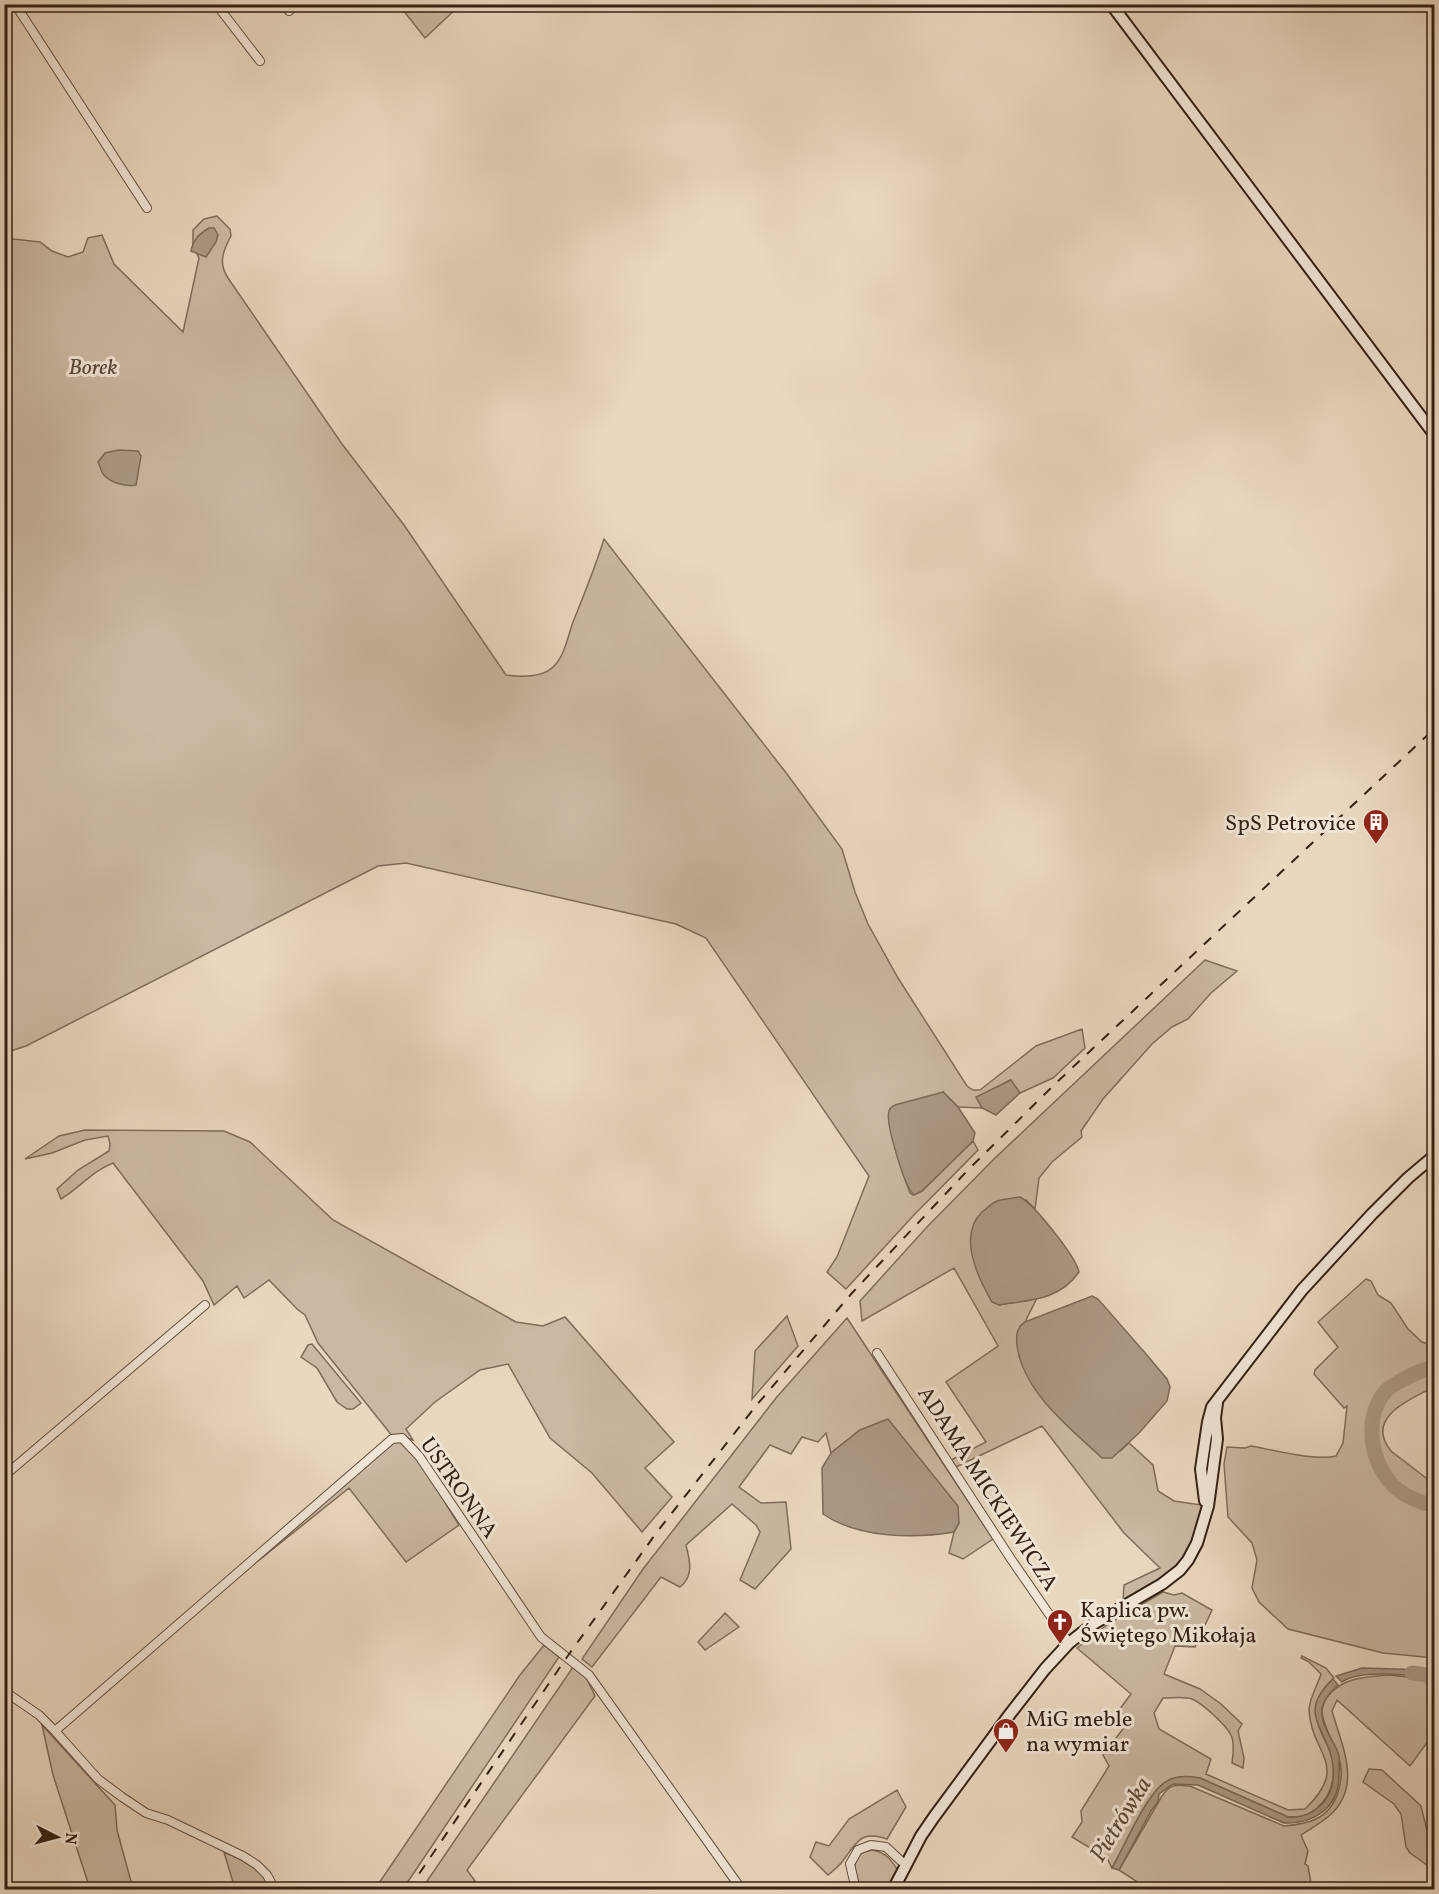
<svg xmlns="http://www.w3.org/2000/svg" width="1439" height="1894" font-family="Vollkorn,serif">
<style>
.green{fill:#cab8a2;stroke:#7f6c5a;stroke-width:1.5}
.water{fill:#ab9985;stroke:#7b6957;stroke-width:1.5}
.lines{fill:none;stroke-linecap:round;stroke-linejoin:round}
.river{stroke:#ab9985;stroke-width:15}
.street-casing{stroke:#614e3e;stroke-width:10}
.secondary-casing{stroke:#342113;stroke-width:14}
.street{stroke:#f1e5d5;stroke-width:8}
.secondary{stroke:#f1e5d5;stroke-width:10}
.rail{stroke:#342113;stroke-width:2;stroke-dasharray:10 10;stroke-linecap:butt}
.labels{text-anchor:middle;stroke-width:6;stroke-linejoin:round;paint-order:stroke}
.park-label{font-size:22px;font-style:italic;fill:#5a4737;stroke:#f1e5d5}
.poi-label{font-size:22px;fill:#342113;stroke:#f1e5d5;text-anchor:start}
.street-label{font-size:22px;fill:#342113;stroke:#f1e5d5}
.water-label{font-size:24px;font-style:italic;fill:#5e4b3b;stroke:#f1e5d5}
</style>
<rect width="100%" height="100%" fill="#e9d7bf"/>
<filter id="stains"><feTurbulence type="fractalNoise" baseFrequency=".00333" numOctaves="4"/><feColorMatrix values="0 0 0 0 .2 0 0 0 0 .09 0 0 0 0 .02 0 0 0 .5 -.17"/></filter>
<radialGradient id="worn" r=".72"><stop offset=".6" stop-color="#630" stop-opacity="0"/><stop offset="1" stop-color="#630" stop-opacity=".3"/></radialGradient>
<path class="green" d="M 399,5 L 460,5 L 425,38 Z
M 217,216 L 230,229 L 231,236 C 223,251 218,263 228,278 L 342,444 L 404,525 L 506,675 C 521,677 544,678 555,665 C 565,654 568,636 573,622 C 584,595 595,568 604,539 L 787,774 L 842,849 L 855,892 L 868,924 L 898,978 L 967,1086 L 973,1090 L 980,1090 L 1036,1046 L 1082,1029 L 1085,1048 L 1053,1078 L 1020,1093 L 1010,1080 L 977,1098 L 982,1108 L 958,1107 L 943,1092 L 903,1174 L 910,1193 L 913,1195 L 922,1191 L 973,1141 L 978,1150 L 913,1216 L 846,1289 L 827,1272 L 837,1257 L 869,1176 L 706,938 L 676,924 L 406,863 L 378,866 L 26,1046 L 5,1053 L 5,238 L 40,242 L 52,251 L 68,257 L 83,252 L 88,238 L 102,235 L 114,264 L 183,332 L 199,258 L 193,246 L 193,230 L 204,219 Z
M 1205,960 L 1237,971 L 1211,993 L 1188,1019 L 1172,1027 L 1152,1044 L 1103,1099 L 1081,1131 L 1082,1137 L 1052,1162 L 1039,1178 L 1035,1209 L 1026,1200 L 999,1305 L 1037,1298 L 1025,1322 L 1020,1326 L 1019,1356 L 1025,1371 L 1048,1405 L 1120,1451 L 1129,1443 L 1153,1465 L 1158,1491 L 1174,1501 L 1202,1505 C 1199,1517 1199,1531 1194,1542 C 1180,1572 1150,1585 1123,1601 L 1124,1585 L 1160,1568 L 1124,1533 L 1042,1426 L 956,1467 L 951,1460 L 986,1442 L 946,1382 L 998,1346 L 954,1268 L 862,1321 L 860,1301 L 926,1228 L 994,1159 Z
M 85,1130 L 224,1131 L 250,1142 L 333,1220 L 516,1322 L 543,1326 L 565,1317 L 674,1442 L 645,1468 L 672,1497 L 642,1532 L 592,1473 L 550,1438 L 508,1364 L 480,1370 L 435,1402 L 406,1429 L 413,1440 L 401,1436 L 393,1437 L 318,1343 L 305,1315 L 297,1309 L 269,1280 L 244,1298 L 237,1286 L 214,1305 L 203,1281 L 113,1163 C 91,1172 81,1187 61,1199 L 57,1189 L 78,1170 L 109,1151 L 110,1144 L 108,1136 L 85,1140 L 52,1153 L 25,1159 L 59,1136 Z
M 1366,1279 L 1371,1281 L 1378,1295 L 1391,1303 L 1408,1329 L 1422,1342 L 1434,1346 L 1434,1387 C 1410,1399 1364,1418 1391,1451 L 1434,1484 L 1434,1658 L 1383,1653 L 1288,1629 L 1259,1602 L 1252,1588 L 1257,1560 L 1252,1543 L 1228,1517 L 1224,1464 L 1227,1447 L 1245,1448 L 1251,1446 C 1274,1450 1315,1461 1336,1456 L 1343,1443 L 1347,1406 L 1344,1408 L 1314,1374 L 1315,1370 L 1338,1347 L 1318,1322 Z
M 787,1316 L 798,1346 L 752,1399 L 755,1351 Z
M 847,1318 L 993,1539 L 963,1559 L 949,1553 L 954,1532 L 959,1523 L 860,1430 L 831,1453 L 826,1433 L 818,1442 L 802,1437 L 791,1454 L 770,1445 L 739,1487 L 761,1503 L 786,1502 L 791,1549 L 755,1589 L 740,1580 L 760,1532 L 756,1525 L 732,1504 L 686,1545 C 690,1561 694,1576 680,1587 L 661,1577 L 592,1667 L 582,1659 L 643,1569 L 776,1398 Z
M 312,1344 L 361,1403 L 353,1409 L 347,1409 L 337,1402 L 317,1368 L 301,1357 L 308,1345 Z
M 401,1441 L 415,1454 L 459,1525 L 406,1562 L 349,1488 L 258,1561 L 393,1442 Z
M 1163,1592 L 1174,1595 L 1182,1593 L 1212,1610 L 1195,1647 L 1175,1646 L 1164,1674 L 1200,1689 L 1221,1704 L 1242,1724 L 1238,1731 L 1244,1758 L 1243,1768 L 1232,1763 C 1233,1755 1235,1743 1231,1735 C 1226,1725 1202,1703 1192,1699 C 1184,1696 1173,1698 1163,1698 L 1154,1713 L 1159,1729 L 1211,1759 L 1206,1774 L 1288,1810 L 1305,1809 C 1351,1765 1311,1754 1309,1710 C 1309,1699 1318,1684 1321,1674 L 1309,1662 L 1301,1658 L 1302,1656 L 1326,1668 L 1334,1678 C 1329,1683 1321,1690 1320,1696 C 1318,1704 1318,1722 1320,1729 C 1322,1736 1327,1743 1330,1751 C 1337,1770 1334,1793 1318,1807 C 1309,1816 1301,1817 1288,1817 L 1200,1778 L 1169,1780 L 1147,1803 L 1112,1868 L 1107,1858 L 1072,1837 L 1082,1822 L 1081,1811 L 1109,1766 L 1103,1755 L 1129,1721 L 1119,1710 L 1131,1694 L 1077,1648 L 1108,1624 Z
M 725,1613 L 739,1627 L 705,1650 L 698,1642 Z
M 544,1645 L 559,1657 L 403,1889 L 375,1889 L 520,1675 Z
M 573,1667 L 586,1677 L 595,1696 L 467,1870 L 475,1881 L 467,1889 L 421,1890 Z
M 1389,1675 L 1426,1679 L 1434,1689 L 1434,1733 L 1410,1766 L 1337,1700 L 1332,1711 C 1342,1746 1363,1787 1329,1816 C 1321,1823 1310,1829 1301,1835 L 1308,1851 L 1305,1864 L 1308,1866 L 1312,1889 L 1148,1889 L 1119,1870 L 1162,1796 C 1171,1783 1176,1785 1190,1786 L 1284,1826 C 1295,1825 1306,1824 1316,1819 C 1338,1809 1346,1777 1338,1755 C 1333,1740 1323,1727 1322,1711 C 1322,1706 1325,1699 1329,1695 C 1344,1677 1367,1677 1389,1675 Z
M 42,1725 L 115,1805 L 117,1830 L 132,1885 L 122,1889 L 90,1889 L 53,1775 Z
M 1369,1769 L 1382,1770 L 1421,1806 L 1434,1860 L 1434,1870 L 1410,1853 L 1406,1847 L 1401,1814 L 1394,1804 L 1363,1782 Z
M 897,1790 L 906,1807 L 887,1839 C 860,1830 857,1842 842,1862 C 838,1867 833,1871 828,1875 L 810,1857 L 816,1842 L 829,1846 L 849,1819 Z
M 872,1850 C 885,1852 891,1859 898,1871 L 888,1889 L 862,1890 C 855,1874 847,1853 872,1850 Z
M 224,1852 C 246,1862 261,1866 271,1889 L 235,1889 Z"/>
<path class="water" d="M 209,228 L 214,228 L 218,235 L 216,242 L 206,257 L 191,251 C 193,240 199,234 209,228 Z
M 118,450 L 138,451 L 141,456 L 136,485 C 126,487 111,483 104,475 C 101,472 100,466 98,462 L 105,453 Z
M 1011,1080 L 1020,1093 L 996,1115 L 982,1108 L 976,1097 Z
M 943,1092 L 958,1107 L 975,1133 L 973,1141 L 922,1191 L 914,1195 C 905,1188 885,1123 889,1111 C 890,1107 892,1107 895,1105 Z
M 1020,1197 C 1034,1204 1076,1257 1079,1272 C 1060,1300 1030,1300 999,1305 L 992,1302 C 978,1278 957,1236 982,1212 C 986,1209 992,1203 997,1201 C 1004,1199 1013,1198 1020,1197 Z
M 1092,1296 L 1098,1299 L 1146,1354 L 1167,1379 L 1170,1387 L 1167,1401 L 1140,1432 L 1112,1458 L 1102,1458 C 1070,1428 1024,1393 1017,1346 C 1016,1335 1016,1329 1025,1322 Z
M 888,1419 L 958,1506 L 959,1523 L 954,1532 C 913,1539 858,1538 823,1514 L 822,1468 L 831,1453 L 860,1430 Z
M 1362,1668 L 1429,1670 L 1434,1673 L 1434,1681 L 1433,1678 C 1411,1675 1360,1669 1342,1682 L 1336,1676 Z
M 1333,1679 L 1338,1685 C 1331,1691 1324,1699 1322,1708 C 1319,1725 1335,1741 1339,1756 C 1340,1762 1339,1769 1339,1775 C 1339,1808 1314,1824 1284,1823 L 1198,1785 L 1173,1784 L 1159,1794 L 1158,1802 L 1151,1811 L 1119,1870 L 1112,1868 C 1124,1847 1147,1792 1167,1781 C 1177,1775 1189,1776 1200,1778 L 1288,1817 C 1303,1818 1311,1814 1322,1804 C 1338,1787 1335,1761 1326,1742 C 1322,1732 1315,1722 1315,1711 C 1315,1698 1324,1688 1333,1679 Z"/>
<g class="lines">
<path class="river" d="M 1434,1368 C 1423,1369 1414,1374 1404,1379 C 1398,1383 1390,1386 1385,1392 C 1362,1419 1371,1467 1397,1489 C 1407,1497 1422,1503 1434,1506
M 1412,1673 L 1428,1675 L 1434,1683"/>
<g class="street-casing">
<path id="street" d="M 15,4 L 147,208
M 216,4 L 260,61
M 284,4 L 289,11 L 297,4
M 877,1353 L 1011,1559 L 1069,1643
M 4,1476 L 205,1305
M 4,1691 L 39,1715 L 55,1731 L 98,1779 L 122,1797 L 146,1813 L 168,1820 L 243,1856 L 257,1865 L 267,1875 L 275,1890
M 55,1731 L 392,1439 L 402,1438 L 419,1456 L 541,1637 L 589,1675 L 742,1890
M 856,1890 L 850,1864 L 858,1850 L 871,1845 L 886,1847 L 901,1861 L 906,1864"/>
</g>
<g class="secondary-casing">
<path id="secondary" d="M 1111,4 L 1434,434
M 1205,1501 L 1201,1469 L 1208,1422 L 1212,1407 L 1302,1290 L 1372,1214 L 1408,1178 L 1434,1156
M 893,1890 L 921,1836 L 934,1817 L 1010,1714 L 1045,1669 L 1069,1643 L 1083,1632 L 1095,1623 L 1162,1584 L 1180,1570 L 1188,1560 L 1197,1543 L 1208,1506 L 1217,1439 L 1215,1418 L 1217,1403"/>
</g>
<use href="#street" class="street"/>
<use href="#secondary" class="secondary"/>
<path class="rail" d="M 408,1890 L 567,1657 L 657,1532 L 755,1407 L 852,1293 L 967,1171 L 1056,1083 L 1434,729"/>
</g>
<defs>
<g id="building-pin" transform="scale(1.35)"><path d="M0 17L-7.5 6A9.5 9.5 0 1 1 7.5 6Z" fill="#8f2418" stroke="#f1e5d5"/><path d="M-4-6H4V6H1V3H-1V6H-4ZM-2.5-4.3h1.7v1.8h-1.7ZM.8-4.3h1.7v1.8H.8ZM-2.5-1h1.7V.8h-1.7ZM.8-1h1.7V.8H.8Z" fill="#fff"/></g>
<g id="church-pin" transform="scale(1.35)"><path d="M0 17L-7.5 6A9.5 9.5 0 1 1 7.5 6Z" fill="#8f2418" stroke="#f1e5d5"/><path d="M-1.2-6h2.4v3.5h3.3v2.4h-3.3V6h-2.4V-.1h-3.3v-2.4h3.3Z" fill="#fff"/></g>
<g id="shop-pin" transform="scale(1.35)"><path d="M0 17L-7.5 6A9.5 9.5 0 1 1 7.5 6Z" fill="#8f2418" stroke="#f1e5d5"/><path d="M-5-2.5h2.3a2.7 3.5 0 0 1 5.4 0H5L5.5 6h-11ZM-1.5-2.5h3a1.5 2.3 0 0 0-3 0Z" fill="#fff"/></g>
</defs>
<g fill-rule="evenodd">
<use href="#building-pin" x="1376" y="822"/>
<use href="#church-pin" x="1060" y="1622"/>
<use href="#shop-pin" x="1006" y="1731"/>
</g>
<g class="labels">
<g class="park-label">
<text x="93" y="374">Borek</text>
</g>
<g class="poi-label">
<text x="1356" y="830" text-anchor="end">SpS Petrovice</text>
<text x="1080" y="1617">Kaplica pw.<tspan x="1080" dy="25">Świętego Mikołaja</tspan></text>
<text x="1026" y="1726">MiG meble<tspan x="1026" dy="25">na wymiar</tspan></text>
</g>
<g class="street-label">
<text transform="translate(460 1487) rotate(55)" y="8">USTRONNA</text>
<text transform="translate(989 1488) rotate(57)" y="8">ADAMA MICKIEWICZA</text>
</g>
<g class="water-label">
<text transform="translate(1120 1819) rotate(-58)" y="8">Pietrówka</text>
</g>
</g>
<rect width="1439" height="1894" fill="none" stroke="#e9d7bf" stroke-width="24"/>
<rect x="6" y="6" width="1427" height="1882" fill="none" stroke="#342113" stroke-width="3"/>
<rect x="12" y="12" width="1415" height="1870" fill="none" stroke="#342113" stroke-width="1.5"/>
<g transform="translate(57 1837) rotate(96)" stroke="#f1e5d5" stroke-width="4.5" paint-order="stroke">
<path d="M0-4.5L10 22L0 15L-10 22Z" fill="#342113"/>
<text y="-9" font-size="16" font-weight="bold" text-anchor="middle" fill="#342113">N</text>
</g>
<rect width="100%" height="100%" filter="url(#stains)"/>
<rect width="100%" height="100%" fill="url(#worn)"/>
</svg>
